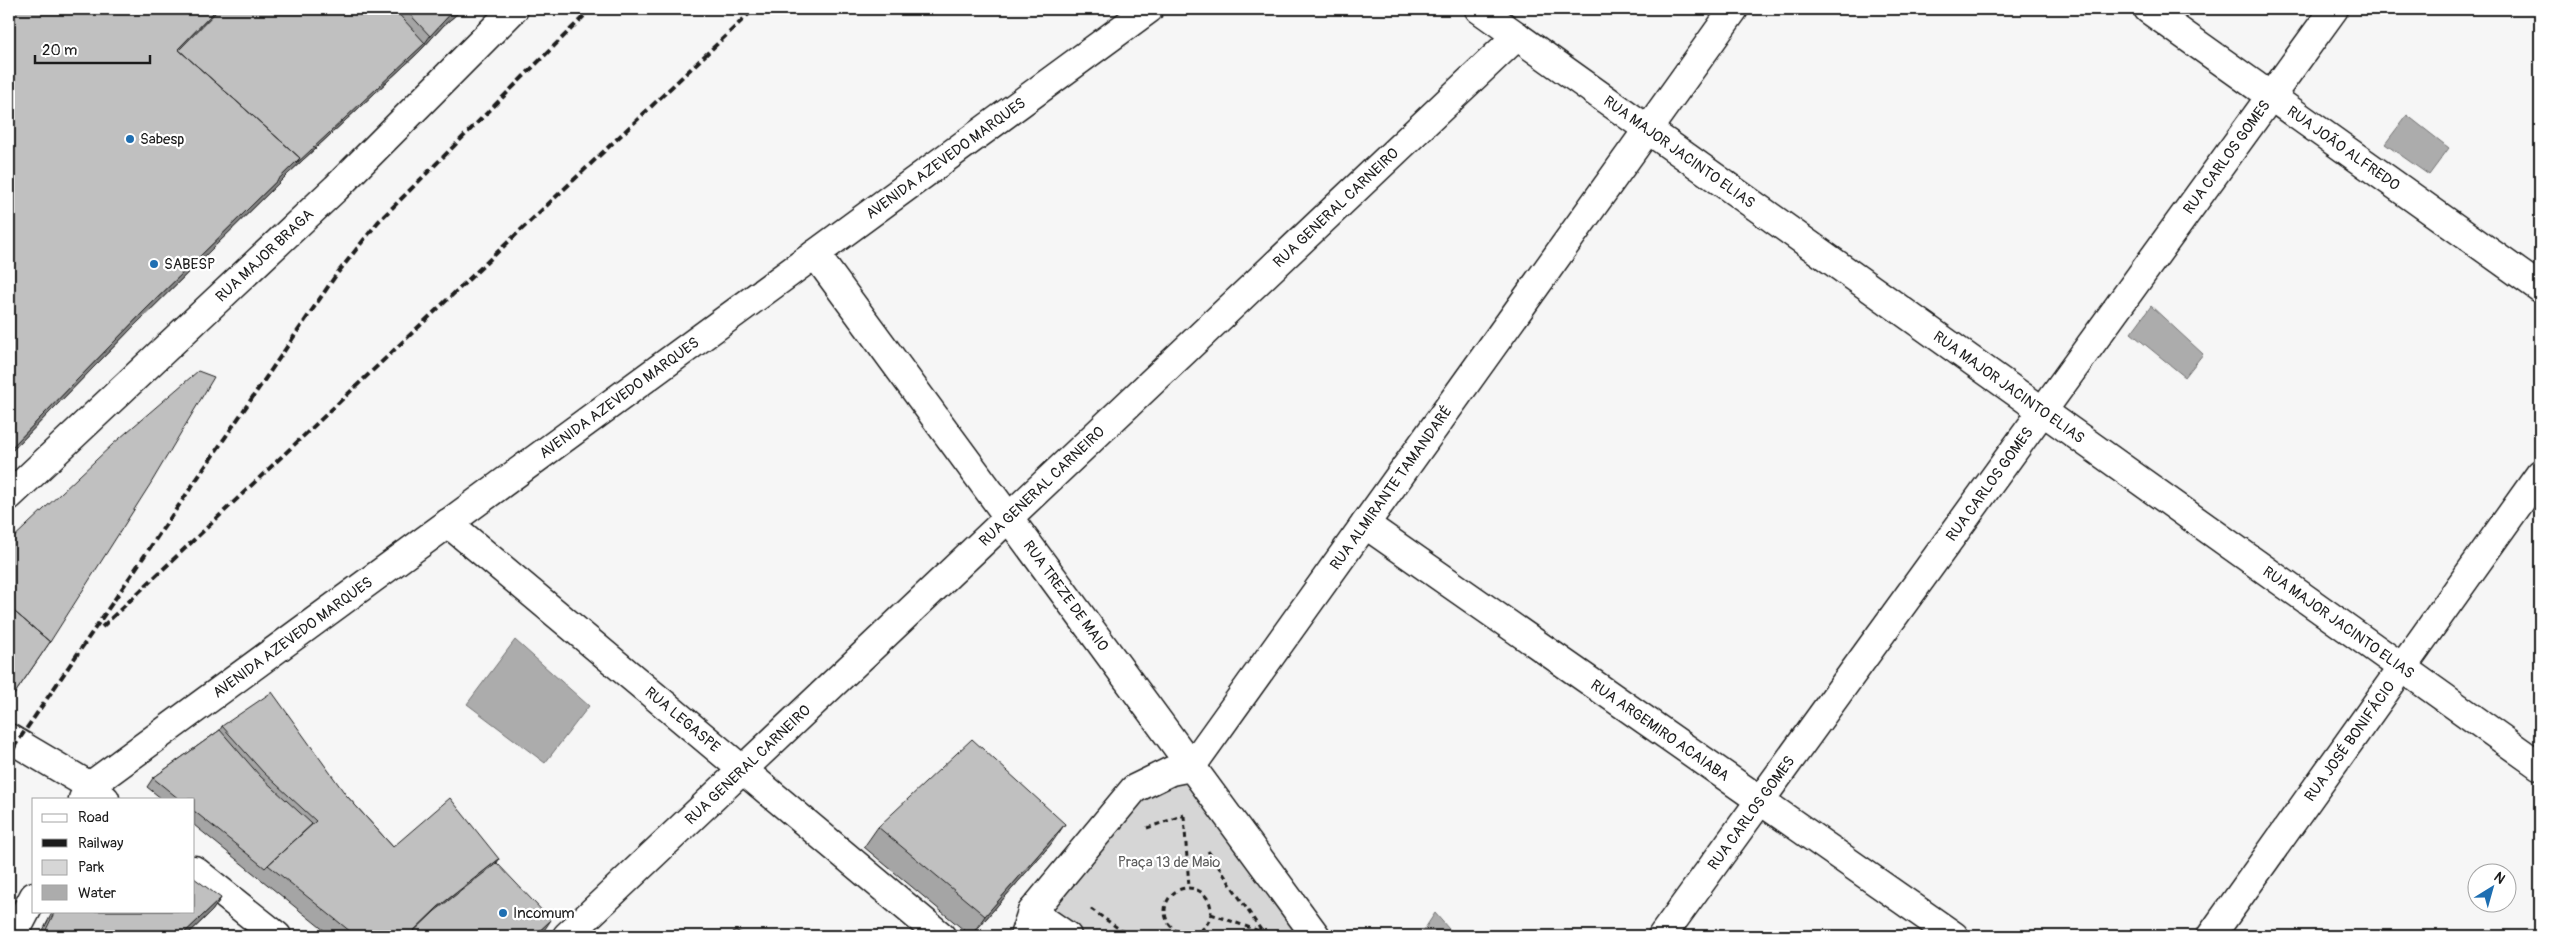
<svg xmlns="http://www.w3.org/2000/svg" width="2549" height="945" font-family="Pangolin,sans-serif">
<style>
.green{fill:#d6d6d6;stroke:#797979}
.water{fill:#acacac;stroke:#727272}
.lines{fill:none;stroke-linecap:round;stroke-linejoin:round}
.minor-casing{stroke:#1c1c1c;stroke-width:31}
.path{stroke:#1c1c1c;stroke-width:3;stroke-dasharray:5 4;stroke-linecap:butt}
.minor{stroke:#fff;stroke-width:28}
.rail{stroke:#1c1c1c;stroke-width:4;stroke-dasharray:8 4;stroke-linecap:butt}
.wall{fill:#a5a5a5;stroke:#1c1c1c}
.shaded-wall{fill:#868686;stroke:#1c1c1c}
.building{fill:#c0c0c0;stroke:#1c1c1c}
.poi-dot{fill:#1f6fb2;stroke:#fff;stroke-width:2}
.labels{text-anchor:middle;stroke-width:4.5;stroke-linejoin:round;paint-order:stroke}
.poi-label{font-size:15px;fill:#1c1c1c;stroke:#fff;text-anchor:start}
.street-label{font-size:15px;fill:#1c1c1c;stroke:#fff}
.park-label{font-size:15px;fill:#5d5d5d;stroke:#fff}
</style>
<rect width="100%" height="100%" fill="#f6f6f6"/>
<filter id="ink" filterUnits="userSpaceOnUse"><feTurbulence type="fractalNoise" baseFrequency=".02" numOctaves="2"/><feDisplacementMap in="SourceGraphic" scale="10" xChannelSelector="R" yChannelSelector="G"/><feConvolveMatrix kernelMatrix="1 2 1 2 8 2 1 2 1" color-interpolation-filters="sRGB"/></filter>
<g filter="url(#ink)">
<path class="green" d="M 1191,767 L 1316,936 L 1067,936 L 1032,912 L 1134,789 Z"/>
<path class="water" d="M 2407,115 L 2449,148 L 2429,175 L 2385,144 Z
M 2151,306 L 2203,354 L 2185,377 L 2131,333 Z
M 515,640 L 589,706 L 545,763 L 467,704 Z
M 1435,913 L 1455,936 L 1420,936 Z"/>
<g class="lines">
<g class="minor-casing">
<g id="minor">
<path id="s1" d="M 1479,9 L 2540,766"/>
<path id="s2" d="M 2148,9 L 2540,288"/>
<path id="s3" d="M 815,254 L 1316,936"/>
<path id="s4" d="M 9,496 L 336,188 L 514,9"/>
<path id="s5" d="M 448,523 L 941,936"/>
<path id="s6" d="M 1365,524 L 1954,936"/>
<path d="M 9,738 L 90,786 L 105,799"/>
<path id="s7" d="M 83,799 L 90,786 L 1149,9"/>
<path d="M 194,870 L 277,936"/>
<path d="M 1032,912 L 1067,936"/>
<path d="M 13,936 L 34,896"/>
<path id="s8" d="M 567,936 L 1517,36"/>
<path id="s9" d="M 1024,936 L 1032,912 L 1134,789 L 1171,771 L 1191,767 L 1734,9"/>
<path id="s10" d="M 1662,936 L 2334,9"/>
<path id="s11" d="M 2211,936 L 2540,474"/>
</g>
</g>
<path class="path" d="M 1184,816 L 1189,887
M 1147,828 L 1184,815
M 1208,851 L 1265,936
M1165 911a23 23 0 1 1 46 0a23 23 0 1 1-46 0Z
M 1091,909 L 1129,936
M 1211,914 L 1262,932
M 1171,936 L 1175,930"/>
<use href="#minor" class="minor"/>
<path class="rail" d="M 102,627 L 754,9
M 9,760 L 16,744 L 336,275 L 378,222 L 591,9"/>
</g>
<path class="wall" d="M 9,9 L 463,9 L 444,25 L 419,52 L 289,173 L 134,326 L 9,454 Z
M 9,542 L 50,642 L 9,702 Z
M 222,726 L 346,795 L 393,847 L 499,859 L 497,863 L 545,929 L 538,936 L 331,936 L 194,825 L 194,799 L 162,799 L 147,787 L 153,778 L 220,730 Z
M 878,827 L 1051,844 L 971,936 L 864,847 Z
M 221,898 L 212,911 L 186,936 L 40,936 L 53,911 L 194,911 Z"/>
<path class="shaded-wall" d="M 217,9 L 221,9 L 175,57 L 178,49 Z
M 455,9 L 463,9 L 444,25 L 419,52 L 289,173 L 134,326 L 9,454 L 9,450 L 145,310 L 300,158 L 425,43 L 430,36 Z
M 1065,824 L 1051,844 L 971,936 L 985,916 Z
M 499,859 L 490,871 L 412,936 L 408,936 L 438,907 Z
M 221,898 L 212,911 L 186,936 L 181,936 Z
M 551,920 L 545,929 L 538,936 L 534,936 Z"/>
<path class="building" d="M 9,9 L 217,9 L 178,49 L 300,158 L 145,310 L 9,450 Z
M 219,9 L 394,9 L 425,43 L 296,164 L 300,158 L 179,50 Z
M 405,9 L 455,9 L 430,36 Z
M 198,371 L 214,377 L 151,483 L 50,642 L 9,607 L 9,542 L 113,444 Z
M 9,607 L 50,642 L 13,696 L 9,693 Z
M 272,692 L 346,795 L 393,847 L 450,798 L 499,859 L 438,907 L 408,936 L 356,936 L 268,865 L 316,821 L 263,772 L 222,726 Z
M 220,730 L 260,776 L 312,824 L 268,865 L 265,868 L 194,811 L 194,799 L 179,799 L 153,778 Z
M 972,739 L 1065,824 L 985,916 L 878,827 Z
M 497,863 L 551,920 L 534,936 L 409,936 L 435,911 Z
M 194,878 L 221,898 L 181,936 L 43,936 L 55,911 L 194,911 Z
M 735,930 L 747,936 L 730,936 Z
M 610,931 L 615,936 L 604,936 Z"/>
</g>
<g class="poi-dot">
<circle cx="130" cy="139" r="5"/>
<circle cx="154" cy="264" r="5"/>
<circle cx="503" cy="913" r="5"/>
</g>
<g class="labels">
<g class="poi-label">
<text x="140" y="144">Sabesp</text>
<text x="164" y="269">SABESP</text>
<text x="513" y="918">Incomum</text>
</g>
<g class="street-label">
<text dy="5" stroke="none"><textPath href="#s2" startOffset="240">RUA JOÃO ALFREDO</textPath></text>
<text dy="5" stroke="none"><textPath href="#s1" startOffset="246">RUA MAJOR JACINTO ELIAS</textPath></text>
<text dy="5" stroke="none"><textPath href="#s10" startOffset="962">RUA CARLOS GOMES</textPath></text>
<text dy="5" stroke="none"><textPath href="#s7" startOffset="1076">AVENIDA AZEVEDO MARQUES</textPath></text>
<text dy="5" stroke="none"><textPath href="#s8" startOffset="1059">RUA GENERAL CARNEIRO</textPath></text>
<text dy="5" stroke="none"><textPath href="#s4" startOffset="351">RUA MAJOR BRAGA</textPath></text>
<text dy="5" stroke="none"><textPath href="#s1" startOffset="651">RUA MAJOR JACINTO ELIAS</textPath></text>
<text dy="5" stroke="none"><textPath href="#s7" startOffset="671">AVENIDA AZEVEDO MARQUES</textPath></text>
<text dy="5" stroke="none"><textPath href="#s10" startOffset="558">RUA CARLOS GOMES</textPath></text>
<text dy="5" stroke="none"><textPath href="#s8" startOffset="654">RUA GENERAL CARNEIRO</textPath></text>
<text dy="5" stroke="none"><textPath href="#s9" startOffset="590">RUA ALMIRANTE TAMANDARÉ</textPath></text>
<text dy="5" stroke="none"><textPath href="#s3" startOffset="424">RUA TREZE DE MAIO</textPath></text>
<text dy="5" stroke="none"><textPath href="#s1" startOffset="1056">RUA MAJOR JACINTO ELIAS</textPath></text>
<text dy="5" stroke="none"><textPath href="#s7" startOffset="266">AVENIDA AZEVEDO MARQUES</textPath></text>
<text dy="5" stroke="none"><textPath href="#s5" startOffset="306">RUA LEGASPE</textPath></text>
<text dy="5" stroke="none"><textPath href="#s6" startOffset="360">RUA ARGEMIRO ACAIABA</textPath></text>
<text dy="5" stroke="none"><textPath href="#s11" startOffset="239">RUA JOSÉ BONIFÁCIO</textPath></text>
<text dy="5" stroke="none"><textPath href="#s8" startOffset="249">RUA GENERAL CARNEIRO</textPath></text>
<text dy="5" stroke="none"><textPath href="#s10" startOffset="152">RUA CARLOS GOMES</textPath></text>
</g>
<g class="park-label">
<text x="1169" y="867">Praça 13 de Maio</text>
</g>
</g>
<rect width="2549" height="945" fill="none" stroke="#fff" stroke-width="30"/>
<rect x="15" y="15" width="2519" height="915" fill="none" stroke="#1c1c1c" stroke-width="2" filter="url(#ink)"/>
<rect x="32" y="798" width="162" height="115" fill="#ffffff" stroke="#a4a4a4"/>
<rect x="42" y="814" width="25" height="8" fill="#ffffff" stroke="#a4a4a4"/>
<text x="78" y="822" font-size="15" fill="#1c1c1c">Road</text>
<rect x="42" y="839" width="25" height="8" fill="#1c1c1c" stroke="#a4a4a4"/>
<text x="78" y="848" font-size="15" fill="#1c1c1c">Railway</text>
<rect x="42" y="860" width="25" height="15" fill="#d6d6d6" stroke="#a4a4a4"/>
<text x="78" y="872" font-size="15" fill="#1c1c1c">Park</text>
<rect x="42" y="885" width="25" height="15" fill="#acacac" stroke="#a4a4a4"/>
<text x="78" y="898" font-size="15" fill="#1c1c1c">Water</text>
<g transform="translate(2492 888) rotate(37)"><circle r="24" fill="#ffffff" stroke="#a4a4a4"/>
<path d="M0-4L9 19L0 12L-9 19Z" fill="#1f6fb2"/>
<text y="-8" font-size="14" font-weight="bold" text-anchor="middle" fill="#1c1c1c">N</text>
</g>
<path d="M35 55v8h115v-8" fill="none" stroke="#1c1c1c" stroke-width="2.5"/>
<text x="42" y="55" font-size="15" fill="#1c1c1c" stroke="#ffffff" stroke-width="4" paint-order="stroke">20 m</text>
</svg>
